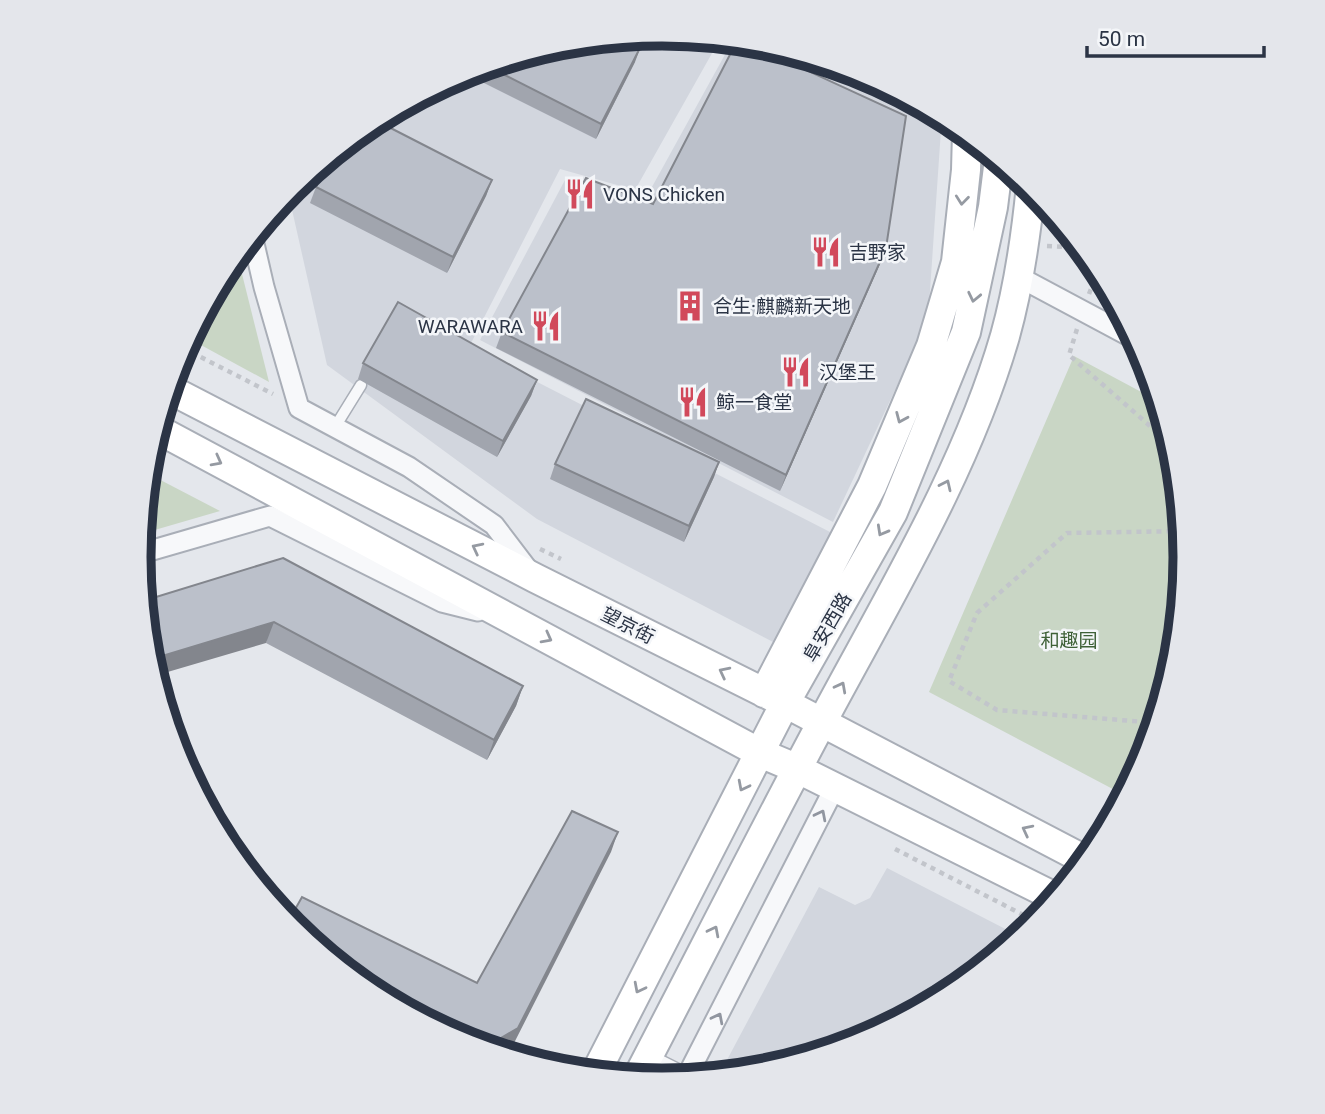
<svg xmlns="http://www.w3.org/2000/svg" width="1325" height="1114" font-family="Roboto,'Noto Sans SC',sans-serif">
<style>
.built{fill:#d2d6de}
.green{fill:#c9d6c5}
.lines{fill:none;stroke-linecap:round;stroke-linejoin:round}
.lane-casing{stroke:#a9aeb7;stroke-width:13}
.street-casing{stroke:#a9aeb7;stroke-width:23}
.secondary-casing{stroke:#a9aeb7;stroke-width:32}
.path{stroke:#c2c5cb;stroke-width:4.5;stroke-dasharray:5 5;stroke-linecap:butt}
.lane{stroke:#f7f8fa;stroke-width:10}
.street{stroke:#f7f8fa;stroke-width:19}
.secondary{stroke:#fff;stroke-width:28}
.wall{fill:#a1a5ae}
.shaded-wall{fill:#83868d}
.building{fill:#bbc0ca;stroke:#83868d;stroke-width:2}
.oneway{stroke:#959aa2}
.oneway2{stroke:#9196a0}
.labels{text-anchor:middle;stroke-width:5;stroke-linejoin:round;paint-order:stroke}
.poi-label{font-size:19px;fill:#2b3445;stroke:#f4f6f9;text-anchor:start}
.street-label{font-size:19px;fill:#2b3445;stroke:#f4f6f9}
.park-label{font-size:19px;fill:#3f6138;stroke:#f4f6f9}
.rim{fill:none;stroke:#2b3445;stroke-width:9}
</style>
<rect width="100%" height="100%" fill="#e4e7ec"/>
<path class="built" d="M 662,33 L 720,39 L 635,190 L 560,169 L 469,347 L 832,533 L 777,644 L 537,519 L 327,365 L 288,192 L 372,121 L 462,73 L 561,43 Z
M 733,40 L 765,43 L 863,73 L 942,115 L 928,320 L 833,522 L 480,340 L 565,180 L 642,205 Z
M 887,868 L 1021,937 L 953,993 L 863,1041 L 764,1071 L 719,1075 L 819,887 L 855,905 L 870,898 Z"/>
<path class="green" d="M 237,254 L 269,382 L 188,338 L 227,266 Z
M 1074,356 L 1160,402 L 1176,455 L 1186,557 L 1176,660 L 1146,758 L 1126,796 L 929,692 Z
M 147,473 L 220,511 L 141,534 Z"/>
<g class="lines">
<g class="lane-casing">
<path id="lane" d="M 335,427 L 361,385
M 650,1055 L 690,1075"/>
</g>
<g class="street-casing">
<path id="street" d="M 252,235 L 264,287 L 299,408 L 409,467 L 494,525 L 529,571
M 1019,277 L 1137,340
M 139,554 L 270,516 L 442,602 L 478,611
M 686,1078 L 835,787"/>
</g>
<g class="secondary-casing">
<path id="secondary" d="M 169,389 L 535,578 L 785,703 L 1087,861
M 157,429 L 760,753 L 798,769 L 1057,898
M 764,693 L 872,486 L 931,346 L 956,262 L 966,170 L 967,132
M 595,1074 L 785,703 L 893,512 L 966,332 L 993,207 L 999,159
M 637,1078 C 699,959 759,840 822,722 C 888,598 966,471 1005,336 C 1019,286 1026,236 1031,185"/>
</g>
<path class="path" d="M 1047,246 L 1083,248
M 1089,294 L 1099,268
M 1077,329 L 1069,355 L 1174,447
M 183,348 L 273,394
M 540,549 L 561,559
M 1157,723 L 997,710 L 949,681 L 977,613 L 1067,533 L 1184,531
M 895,849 L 1037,922"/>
<use href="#lane" class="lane"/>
<use href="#street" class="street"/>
<use href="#secondary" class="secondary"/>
</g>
<path class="wall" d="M 561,43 L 635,62 L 596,139 L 464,73 Z
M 492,180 L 486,196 L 447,273 L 310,203 L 316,187 Z
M 653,204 L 886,248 L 880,264 L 780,491 L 496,348 L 502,332 Z
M 363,363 L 537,380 L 531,396 L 497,457 L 358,379 Z
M 719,462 L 714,477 L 684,542 L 550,479 L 555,464 Z
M 283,558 L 523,686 L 516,706 L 487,760 L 266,643 Z"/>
<path class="shaded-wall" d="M 641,46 L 635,62 L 596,139 L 601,124 Z
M 492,180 L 486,196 L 447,273 L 453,257 Z
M 886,248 L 880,264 L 780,491 L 786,475 Z
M 537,380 L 531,396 L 497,457 L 503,441 Z
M 719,462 L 714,477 L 684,542 L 689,526 Z
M 274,622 L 266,643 L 154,676 L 149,660 Z
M 523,686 L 516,706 L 487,760 L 494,740 Z
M 618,832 L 611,852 L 511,1049 L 503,1053 L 484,1048 Z"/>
<path class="building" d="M 623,37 L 641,46 L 601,124 L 487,66 L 561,43 Z
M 737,41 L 743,41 L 906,116 L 886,248 L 786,475 L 502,332 L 586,178 L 653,204 Z
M 375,120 L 492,180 L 453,257 L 316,187 L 329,157 Z
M 398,302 L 537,380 L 503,441 L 363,363 Z
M 586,399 L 719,462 L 689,526 L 555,464 Z
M 283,558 L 523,686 L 494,740 L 274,622 L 149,660 L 143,601 Z
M 572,811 L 618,832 L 518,1028 L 484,1048 L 462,1041 L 371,992 L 292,927 L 288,922 L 302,897 L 477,983 Z"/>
<defs><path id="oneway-chevron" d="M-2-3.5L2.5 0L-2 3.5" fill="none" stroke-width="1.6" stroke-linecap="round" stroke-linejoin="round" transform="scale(1.75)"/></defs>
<g class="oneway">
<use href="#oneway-chevron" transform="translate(962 200) rotate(96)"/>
<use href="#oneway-chevron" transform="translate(974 297) rotate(102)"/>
<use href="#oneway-chevron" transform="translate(901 418) rotate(113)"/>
<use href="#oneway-chevron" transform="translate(217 461) rotate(28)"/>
<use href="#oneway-chevron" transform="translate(946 485) rotate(-65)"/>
<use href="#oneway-chevron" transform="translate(882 531) rotate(119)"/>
<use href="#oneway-chevron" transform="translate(477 548) rotate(-153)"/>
<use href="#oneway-chevron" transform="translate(547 638) rotate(28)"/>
<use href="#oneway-chevron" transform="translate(724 672) rotate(-153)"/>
<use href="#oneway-chevron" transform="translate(841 687) rotate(-62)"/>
<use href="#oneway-chevron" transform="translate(743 786) rotate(117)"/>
<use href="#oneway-chevron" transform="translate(1027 830) rotate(-153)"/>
<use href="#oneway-chevron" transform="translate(714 931) rotate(-63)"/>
<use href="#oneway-chevron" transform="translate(639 988) rotate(117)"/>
</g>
<g class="oneway2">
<use href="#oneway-chevron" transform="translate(821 815) rotate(-63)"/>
<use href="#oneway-chevron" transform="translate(718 1018) rotate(-63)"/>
</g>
<defs>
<g id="restaurant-bare" transform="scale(2.415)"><path d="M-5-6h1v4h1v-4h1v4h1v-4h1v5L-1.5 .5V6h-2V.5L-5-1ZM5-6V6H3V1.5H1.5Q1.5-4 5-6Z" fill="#d1495b" stroke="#f4f6f9" stroke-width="2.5" paint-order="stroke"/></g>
<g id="building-bare" transform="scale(2.415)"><path d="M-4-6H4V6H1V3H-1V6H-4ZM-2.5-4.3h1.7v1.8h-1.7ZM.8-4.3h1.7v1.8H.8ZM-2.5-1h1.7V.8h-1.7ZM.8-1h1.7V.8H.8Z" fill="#d1495b" stroke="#f4f6f9" stroke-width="2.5" paint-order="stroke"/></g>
</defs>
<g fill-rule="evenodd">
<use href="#restaurant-bare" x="580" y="194"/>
<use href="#restaurant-bare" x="826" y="252"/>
<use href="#building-bare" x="690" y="306"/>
<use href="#restaurant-bare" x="546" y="326"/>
<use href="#restaurant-bare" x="796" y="372"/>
<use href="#restaurant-bare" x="693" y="402"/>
</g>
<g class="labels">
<g class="poi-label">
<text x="603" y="201">VONS Chicken</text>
<text x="849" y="259">吉野家</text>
<text x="713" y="313">合生·麒麟新天地</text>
<text x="523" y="333" text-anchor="end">WARAWARA</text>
<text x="819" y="379">汉堡王</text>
<text x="716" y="409">鲸一食堂</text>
</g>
<g class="street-label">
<text transform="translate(628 625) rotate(27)" y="7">望京街</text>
<text transform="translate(827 627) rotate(-60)" y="7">阜安西路</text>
</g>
<g class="park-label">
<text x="1069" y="647">和趣园</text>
</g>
</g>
<path d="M0 0H1325V1114H0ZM151 557a511 511 0 1 1 1022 0a511 511 0 1 1-1022 0Z" fill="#e4e6eb" fill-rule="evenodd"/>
<path class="rim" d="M151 557a511 511 0 1 1 1022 0a511 511 0 1 1-1022 0Z"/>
<path d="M1087 46v10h177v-10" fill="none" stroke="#2b3445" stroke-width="3.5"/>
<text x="1098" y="46" font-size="21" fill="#2b3445" stroke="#f4f6f9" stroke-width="5" paint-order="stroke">50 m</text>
</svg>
